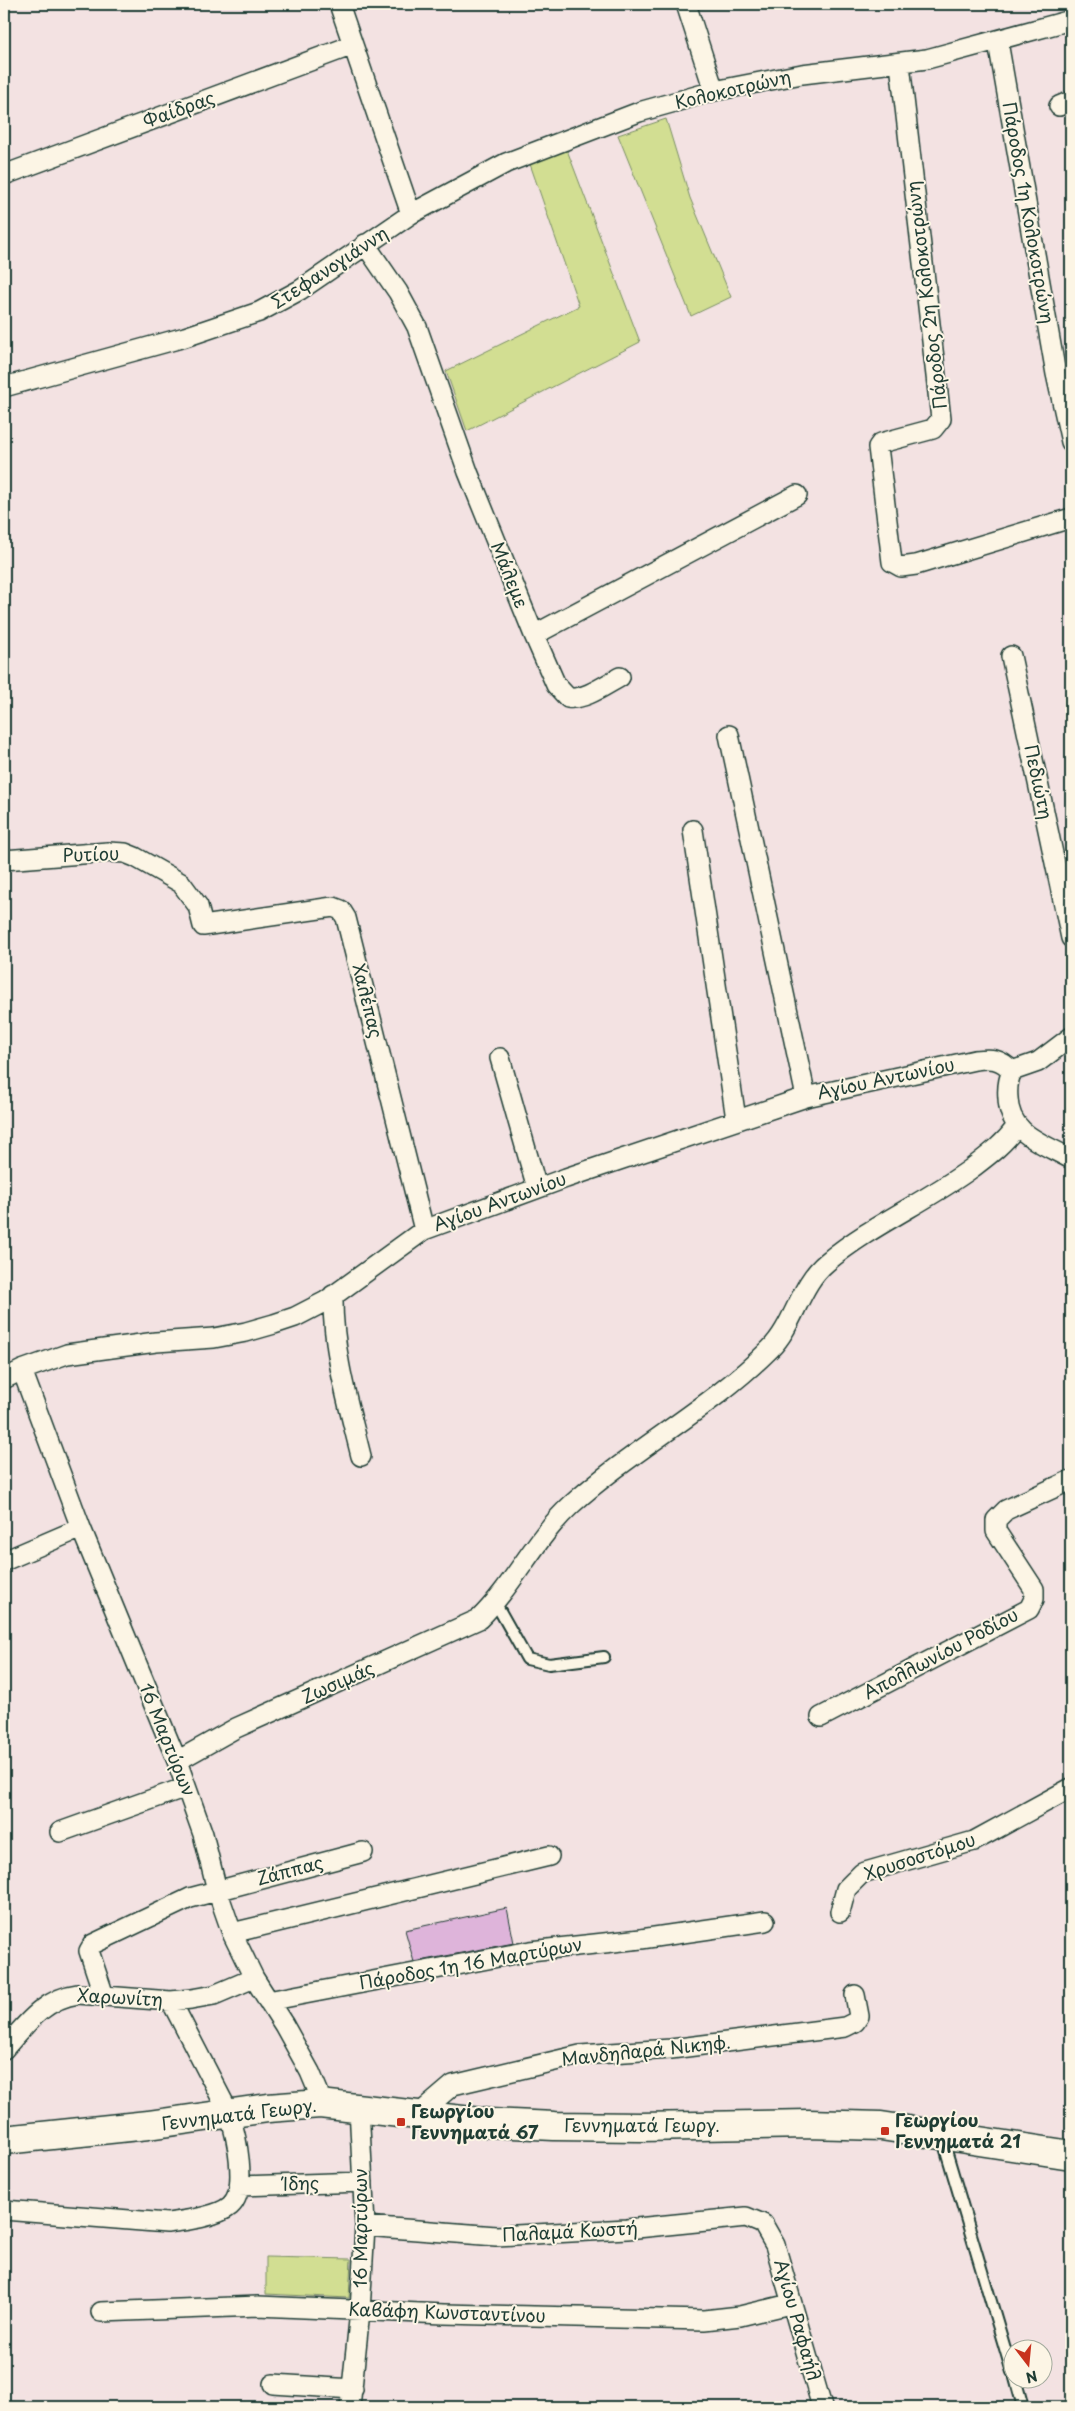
<svg xmlns="http://www.w3.org/2000/svg" width="1075" height="2411" font-family="'Playpen Sans',sans-serif">
<style>
.green{fill:#d2de92;stroke:#788e63}
.building{fill:#deb4da;stroke:#1f3d34}
.lines{fill:none;stroke-linecap:round;stroke-linejoin:round}
.lane-casing{stroke:#1f3d34;stroke-width:14}
.street-casing{stroke:#1f3d34;stroke-width:22}
.secondary-casing{stroke:#1f3d34;stroke-width:31}
.lane{stroke:#fcf5e5;stroke-width:10}
.street{stroke:#fcf5e5;stroke-width:19}
.secondary{stroke:#fcf5e5;stroke-width:28}
.poi-dot{fill:#c8321e;stroke:#fcf5e5;stroke-width:2}
.labels{text-anchor:middle;stroke-width:4;stroke-linejoin:round;paint-order:stroke}
.street-label{font-size:18px;fill:#1f3d34;stroke:#fcf5e5}
.poi-label{font-size:18px;font-weight:bold;fill:#1f3d34;stroke:#fcf5e5;text-anchor:start}
</style>
<rect width="100%" height="100%" fill="#f3e2e2"/>
<filter id="ink" filterUnits="userSpaceOnUse"><feTurbulence type="fractalNoise" baseFrequency=".02" numOctaves="2"/><feDisplacementMap in="SourceGraphic" scale="10" xChannelSelector="R" yChannelSelector="G"/><feConvolveMatrix kernelMatrix="1 2 1 2 8 2 1 2 1" color-interpolation-filters="sRGB"/></filter>
<g filter="url(#ink)">
<path class="green" d="M 666,119 L 690,198 L 731,297 L 691,316 L 618,135 Z
M 567,150 L 640,342 L 467,431 L 446,371 L 579,306 L 530,164 Z
M 266,2257 L 351,2259 L 349,2298 L 266,2294 Z"/>
<path class="building" d="M 507,1908 L 514,1943 L 414,1962 L 405,1930 Z"/>
<g class="lines">
<g class="lane-casing">
<path id="lane" d="M 495,1602 L 527,1659 L 549,1664 L 604,1657
M 942,2137 L 1012,2372
M 1015,2378 L 1023,2407"/>
</g>
<g class="street-casing">
<path id="street" d="M 686,4 L 714,91
M 998,42 L 1056,374 L 1071,442
M 900,64 L 941,419 L 933,429 L 881,443 L 878,447 L 892,562 L 901,567 L 916,565 L 1071,518
M 1059,106 L 1071,101
M 4,175 L 353,45
M 411,214 L 506,163 L 639,112 L 714,91 L 802,74 L 927,59 L 1071,20
M 365,244 L 398,292 L 417,327 L 468,472 L 534,635 L 797,495
M 4,387 L 185,337 L 259,312 L 300,290 L 411,214 L 339,4
M 534,635 L 556,685 L 568,698 C 585,700 605,685 620,677
M 1011,656 L 1071,938
M 729,735 L 806,1097
M 693,830 L 736,1119
M 4,860 L 108,852 L 125,853 L 135,857 L 181,883 L 198,906 L 203,926 L 333,907 L 341,910 L 346,918 L 424,1230
M 500,1058 L 537,1188
M 1012,1071 C 1008,1080 1007,1088 1008,1098 C 1009,1135 1043,1143 1071,1159
M 1012,1071 L 1038,1062 L 1071,1037
M 333,1295 C 332,1349 348,1403 361,1456
M 22,1370 L 81,1528 L 177,1761 L 203,1834 L 217,1890 L 232,1933 L 254,1978 L 284,2025 L 310,2072 L 318,2091 L 320,2104
M 4,1379 L 22,1370 L 67,1354 L 156,1342 L 214,1338 L 246,1332 L 274,1324 L 295,1317 L 326,1301 L 424,1230 L 566,1178 L 806,1097 L 975,1060 C 991,1058 1000,1058 1012,1071
M 4,1561 L 81,1528
M 821,1717 L 1029,1609 L 1034,1599 L 1034,1589 L 996,1531 L 996,1520 L 1006,1510 L 1071,1480
M 177,1761 L 236,1728 L 479,1619 C 514,1585 535,1538 571,1505 C 634,1448 710,1409 770,1349 C 795,1324 799,1285 827,1262 C 871,1225 926,1202 972,1168 C 989,1155 1004,1144 1016,1127
M 60,1832 L 186,1787
M 840,1912 L 846,1889 L 862,1873 L 974,1841 L 1071,1788
M 232,1933 L 549,1856
M 104,1996 L 89,1951 L 93,1944 L 190,1898 L 363,1852
M 268,2001 L 530,1951 L 641,1939 L 765,1921
M 4,2049 C 25,2025 45,1998 78,1994 L 171,2001 L 191,1999 L 214,1995 L 254,1978
M 419,2114 L 453,2085 L 580,2055 L 671,2049 L 845,2027 L 855,2022 L 859,2016 L 855,1995
M 239,2186 L 363,2182
M 4,2210 L 167,2223 C 183,2221 217,2217 230,2206 C 249,2190 236,2134 229,2113 L 171,2001
M 365,2226 L 496,2236 L 627,2229 L 746,2217 L 763,2224 L 775,2245 L 822,2407
M 101,2312 L 258,2306 L 444,2314 L 704,2320 L 740,2316 L 790,2304
M 273,2384 L 353,2389
M 350,2407 L 360,2311 L 365,2226 L 359,2107"/>
</g>
<g class="secondary-casing">
<path id="secondary" d="M 4,2140 L 148,2125 L 268,2108 L 320,2104 L 489,2123 L 554,2126 L 640,2127 L 808,2124 L 881,2126 L 1071,2155"/>
</g>
<use href="#lane" class="lane"/>
<use href="#street" class="street"/>
<use href="#secondary" class="secondary"/>
</g>
</g>
<g class="poi-dot">
<rect x="396" y="2117" width="10" height="10" rx="2.5"/>
<rect x="880" y="2126" width="10" height="10" rx="2.5"/>
</g>
<g class="labels">
<g class="street-label">
<text transform="translate(733 90) rotate(-13)" y="6">Κολοκοτρώνη</text>
<text transform="translate(179 110) rotate(-20)" y="6">Φαίδρας</text>
<text transform="translate(1028 213) rotate(80)" y="6">Πάροδος 1η Κολοκοτρώνη</text>
<text transform="translate(330 268) rotate(-33)" y="6">Στεφανογιάννη</text>
<text transform="translate(927 295) rotate(-97)" y="6">Πάροδος 2η Κολοκοτρώνη</text>
<text transform="translate(509 575) rotate(68)" y="6">Μάλεμε</text>
<text transform="translate(1038 782) rotate(78)" y="6">Πεδιώτη</text>
<text transform="translate(91 855) rotate(-2)" y="6">Ρυτίου</text>
<text transform="translate(367 1001) rotate(76)" y="6">Χαλέπας</text>
<text transform="translate(886 1079) rotate(-12)" y="6">Αγίου Αντωνίου</text>
<text transform="translate(500 1202) rotate(-20)" y="6">Αγίου Αντωνίου</text>
<text transform="translate(941 1654) rotate(-28)" y="6">Απολλωνίου Ροδίου</text>
<text transform="translate(338 1683) rotate(-24)" y="6">Ζωσιμάς</text>
<text transform="translate(167 1740) rotate(68)" y="6">16 Μαρτύρων</text>
<text transform="translate(920 1857) rotate(-18)" y="6">Χρυσοστόμου</text>
<text transform="translate(290 1871) rotate(-15)" y="6">Ζάππας</text>
<text transform="translate(471 1964) rotate(-10)" y="6">Πάροδος 1η 16 Μαρτύρων</text>
<text transform="translate(120 1998) rotate(3)" y="6">Χαρωνίτη</text>
<text transform="translate(646 2051) rotate(-6)" y="6">Μανδηλαρά Νικηφ.</text>
<text transform="translate(239 2115) rotate(-7)" y="6">Γεννηματά Γεωργ.</text>
<text x="642" y="2132">Γεννηματά Γεωργ.</text>
<text transform="translate(301 2184) rotate(-2)" y="6">Ίδης</text>
<text transform="translate(361 2228) rotate(-90)" y="6">16 Μαρτύρων</text>
<text transform="translate(570 2232) rotate(-3)" y="6">Παλαμά Κωστή</text>
<text transform="translate(447 2313) rotate(2)" y="6">Καβάφη Κωνσταντίνου</text>
<text transform="translate(797 2320) rotate(74)" y="6">Αγίου Ραφαήλ</text>
</g>
<g class="poi-label">
<text x="411" y="2118">Γεωργίου<tspan x="411" dy="21">Γεννηματά 67</tspan></text>
<text x="895" y="2127">Γεωργίου<tspan x="895" dy="21">Γεννηματά 21</tspan></text>
</g>
</g>
<rect width="1075" height="2411" fill="none" stroke="#fcf5e5" stroke-width="20"/>
<rect x="10" y="10" width="1055" height="2391" fill="none" stroke="#1f3d34" stroke-width="2" filter="url(#ink)"/>
<g transform="translate(1028 2364) rotate(164)"><circle r="24" fill="#fcf5e5" stroke="#a4ab9e"/>
<path d="M0-4L9 19L0 12L-9 19Z" fill="#c8321e"/>
<text y="-8" font-size="14" font-weight="bold" text-anchor="middle" fill="#1f3d34">N</text>
</g>
</svg>
